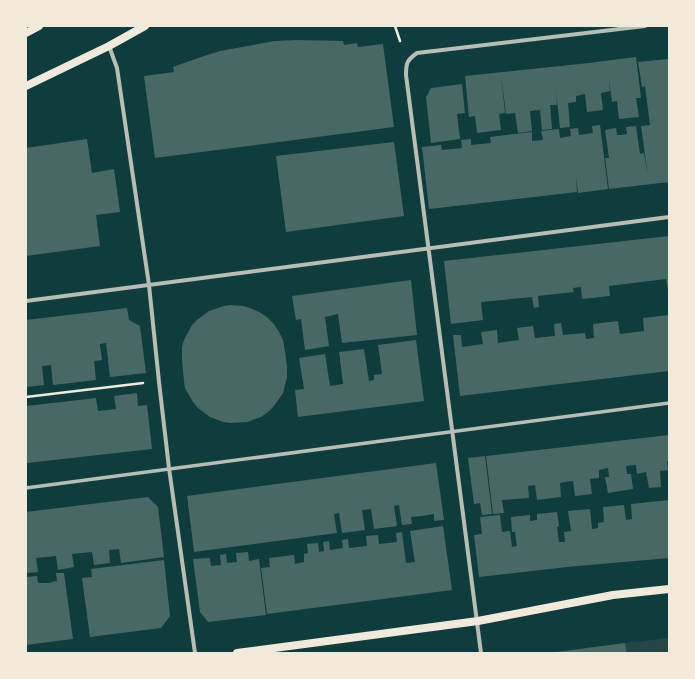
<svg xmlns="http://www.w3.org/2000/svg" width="695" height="679" font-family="'Public Sans',sans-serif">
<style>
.green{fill:#244646}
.building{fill:#486865}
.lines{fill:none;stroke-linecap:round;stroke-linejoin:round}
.path{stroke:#f1e9da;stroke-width:2.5}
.pedestrian{stroke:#b8beb3;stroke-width:3.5}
.minor{stroke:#b8beb3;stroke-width:4}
.secondary{stroke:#f1e9da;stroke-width:8}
</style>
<rect width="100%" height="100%" fill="#0f3d3e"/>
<path class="green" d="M 669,638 L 669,653 L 627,653 L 625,643 Z"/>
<path class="building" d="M 297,40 L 343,41 L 344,45 L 357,43 L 358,47 L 383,44 L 394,127 L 155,158 L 144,76 L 174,72 L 173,67 L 201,57 L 220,51 L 275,41 Z
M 636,57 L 641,98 L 636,98 L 639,117 L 619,119 L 617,101 L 612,102 L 609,79 L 610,91 L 601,93 L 603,110 L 587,112 L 585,94 L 576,96 L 576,102 L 568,103 L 570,127 L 560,128 L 556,91 L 557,105 L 550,105 L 552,129 L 542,130 L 540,110 L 530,111 L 532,131 L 518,133 L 515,113 L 506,114 L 501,75 L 505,113 L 499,114 L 501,130 L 477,133 L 475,116 L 469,117 L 465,76 L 589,63 Z
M 668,59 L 669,182 L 609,189 L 605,158 L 609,158 L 605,130 L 616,128 L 617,135 L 621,135 L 627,134 L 626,127 L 636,126 L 640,154 L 644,153 L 648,176 L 641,126 L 650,125 L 645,86 L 642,87 L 638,62 Z
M 462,84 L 465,113 L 457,114 L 460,139 L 431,143 L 426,97 L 431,88 Z
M 600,125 L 608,189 L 578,193 L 576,176 L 577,192 L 429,209 L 422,147 L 441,145 L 442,150 L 462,148 L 461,140 L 471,139 L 471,145 L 491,143 L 490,137 L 532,132 L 532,141 L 543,140 L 541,131 L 559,129 L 560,138 L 571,136 L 570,129 L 578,128 L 579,135 L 593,133 L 592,126 Z
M 87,139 L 92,173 L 114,169 L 120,212 L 96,215 L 100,246 L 26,256 L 26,148 Z
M 394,142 L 404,216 L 286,232 L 276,156 Z
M 669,236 L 669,290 L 668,290 L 666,279 L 609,286 L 610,296 L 582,299 L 581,287 L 573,288 L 574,292 L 538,296 L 539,307 L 534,308 L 532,297 L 481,302 L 483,320 L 451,324 L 444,261 Z
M 411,280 L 417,335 L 342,343 L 338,314 L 325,317 L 329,346 L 305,350 L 301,319 L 296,320 L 292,296 Z
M 230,305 L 243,306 L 250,308 L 261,313 L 268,318 L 274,324 L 279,332 L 283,340 L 285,351 L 287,367 L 287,377 L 283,393 L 274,406 L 268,412 L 261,417 L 247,422 L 230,423 L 223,422 L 210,417 L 198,408 L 193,402 L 185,388 L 184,381 L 182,359 L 182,347 L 184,340 L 192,325 L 197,320 L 209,311 L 224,306 Z
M 127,308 L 129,320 L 140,326 L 146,373 L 110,377 L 106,343 L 100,344 L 102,360 L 94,361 L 96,380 L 53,385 L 51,365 L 42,366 L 44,385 L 26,387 L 26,320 Z
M 669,315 L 669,371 L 460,396 L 453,335 L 461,335 L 462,347 L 483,344 L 481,332 L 497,330 L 498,343 L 519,340 L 517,328 L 533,326 L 535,338 L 555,336 L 554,324 L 561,323 L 563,335 L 585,333 L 586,339 L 594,338 L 593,324 L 618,321 L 620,334 L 644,331 L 643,318 Z
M 416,340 L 424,401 L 298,417 L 295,390 L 304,389 L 299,358 L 325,354 L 330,386 L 343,384 L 339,352 L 364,349 L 369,381 L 374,380 L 374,375 L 382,374 L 378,345 Z
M 137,393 L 138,406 L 147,405 L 152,449 L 27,463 L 26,454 L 26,406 L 96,398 L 98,411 L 116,409 L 114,396 Z
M 669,435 L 669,461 L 667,461 L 668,470 L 660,471 L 661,487 L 649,488 L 646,472 L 637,474 L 636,465 L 626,466 L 627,474 L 631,474 L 633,489 L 608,493 L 605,477 L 609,477 L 608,468 L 599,470 L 599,478 L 590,479 L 592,494 L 575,496 L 573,481 L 564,482 L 560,483 L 561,497 L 537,500 L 535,485 L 528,486 L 529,498 L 502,500 L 504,513 L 493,514 L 486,456 Z
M 485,456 L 492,514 L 482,515 L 480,503 L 474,504 L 468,458 Z
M 436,463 L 444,520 L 434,521 L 434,514 L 422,516 L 411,517 L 412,524 L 402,525 L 399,505 L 394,506 L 397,526 L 374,529 L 371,509 L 362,510 L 365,530 L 342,533 L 339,513 L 334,514 L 337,533 L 194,552 L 187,496 Z
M 148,497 L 158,507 L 164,557 L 121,563 L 118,541 L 119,549 L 109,550 L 110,563 L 94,565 L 92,552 L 72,554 L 74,567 L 58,570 L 56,556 L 36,558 L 38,572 L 26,573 L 26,512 Z
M 669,500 L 669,528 L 668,528 L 669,558 L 567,567 L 479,577 L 474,535 L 482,534 L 480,517 L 500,515 L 502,532 L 510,531 L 512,547 L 517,546 L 515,532 L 512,532 L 511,517 L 530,515 L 530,521 L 537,520 L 537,514 L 557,512 L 559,526 L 557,527 L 559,542 L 565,542 L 564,532 L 571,531 L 568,511 L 590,509 L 592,529 L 598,528 L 598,523 L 604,522 L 603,507 L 624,505 L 626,520 L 632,519 L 631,504 Z
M 443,526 L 452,590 L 267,614 L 261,568 L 270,567 L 269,558 L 294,555 L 295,564 L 304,562 L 304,554 L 308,553 L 307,544 L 318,543 L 319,552 L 324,551 L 323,542 L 329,541 L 330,550 L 343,548 L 342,540 L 348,539 L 349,548 L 367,546 L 366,536 L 378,535 L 379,544 L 397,542 L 396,533 L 402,532 L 406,563 L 415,562 L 410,531 Z
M 248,552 L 249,561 L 259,559 L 266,615 L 208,622 L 200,612 L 193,559 L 210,558 L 211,566 L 221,565 L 220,555 L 226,554 L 227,563 L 237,562 L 236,553 Z
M 164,560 L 170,616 L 161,628 L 90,637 L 82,578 L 92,577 L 91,569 Z
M 56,573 L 64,573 L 73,639 L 26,645 L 26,577 L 37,576 L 38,583 L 48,583 L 57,581 Z
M 625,643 L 627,653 L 556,653 L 556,652 Z"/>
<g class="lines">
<path class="path" d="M 395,26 L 400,41
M 26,397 L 143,383"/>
<path class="pedestrian" d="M 26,488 L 669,403"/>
<path class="minor" d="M 109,46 L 117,68 L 149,285 L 159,382 L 169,468 L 195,653
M 26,301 L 669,217
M 481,653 L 406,75 C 406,63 407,60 417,53 L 645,26"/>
<path class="secondary" d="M 26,33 L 39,26
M 26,86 L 109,46 L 145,26
M 237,653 L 478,621 L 613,595 L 669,589"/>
</g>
<rect width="695" height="679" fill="none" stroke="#f1e9da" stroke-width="54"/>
</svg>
